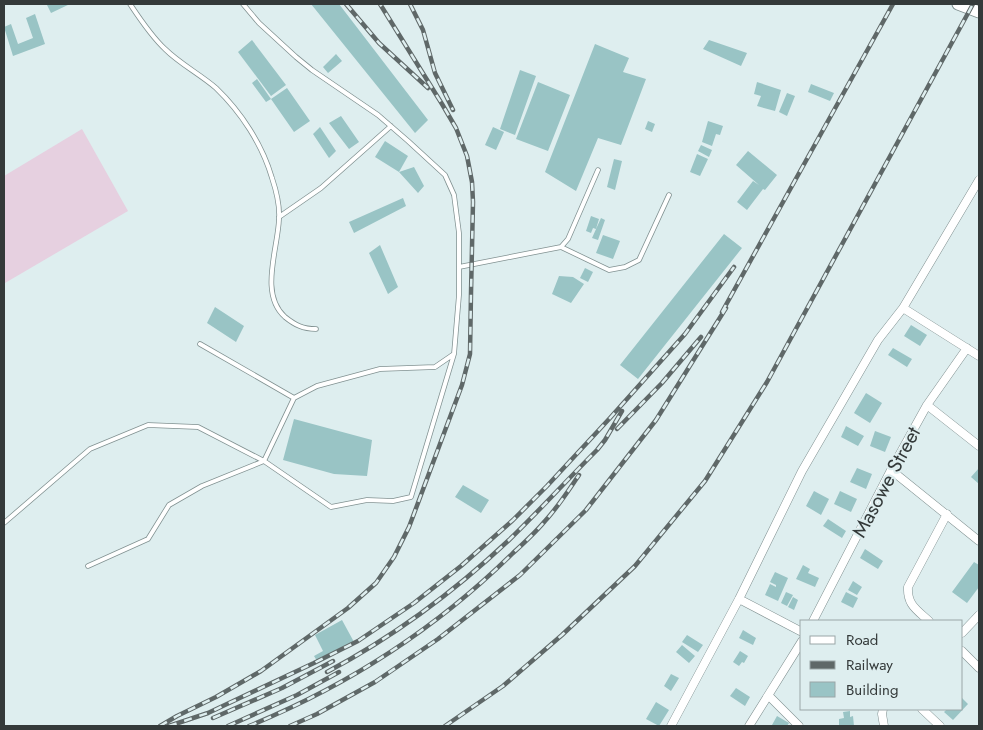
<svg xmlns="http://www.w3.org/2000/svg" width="983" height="730" font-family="Jost,sans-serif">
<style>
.garden{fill:#e6d0e0}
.building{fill:#99c4c5}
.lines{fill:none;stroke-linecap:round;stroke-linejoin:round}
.lane-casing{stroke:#819191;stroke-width:5.5}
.street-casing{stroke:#819191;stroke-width:9}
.secondary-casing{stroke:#819191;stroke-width:13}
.lane{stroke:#fff;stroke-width:4}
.street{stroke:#fff;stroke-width:8}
.secondary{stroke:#fff;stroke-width:11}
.rail-casing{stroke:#5f6868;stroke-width:4.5}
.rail{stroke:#deeeef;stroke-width:2.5;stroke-dasharray:8;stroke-linecap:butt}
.labels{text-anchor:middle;stroke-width:4.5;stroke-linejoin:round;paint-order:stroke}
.street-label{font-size:20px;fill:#343a3a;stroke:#deeeef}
</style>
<rect width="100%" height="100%" fill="#deeeef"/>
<path class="garden" d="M 82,129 L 128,211 L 5,283 L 4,176 Z"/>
<path class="building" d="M 50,4 L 70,4 L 51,13 L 47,5 Z
M 311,4 L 339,4 L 428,120 L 415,133 Z
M 35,14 L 45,44 L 13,56 L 4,27 L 11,24 L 18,44 L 33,38 L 26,18 Z
M 252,40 L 286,85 L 271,96 L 238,52 Z
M 709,40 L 747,53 L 741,66 L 703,49 Z
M 595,44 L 629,58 L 623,72 L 646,79 L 621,145 L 598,138 L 576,191 L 545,172 Z
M 336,54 L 342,61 L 328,73 L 323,67 Z
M 520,70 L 536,76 L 515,135 L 500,129 Z
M 257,79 L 271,99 L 266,102 L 252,83 Z
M 538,82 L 570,95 L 548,151 L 516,139 Z
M 757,82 L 781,90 L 775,111 L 757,106 L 761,96 L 754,94 Z
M 811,84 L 834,93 L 830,101 L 808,92 Z
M 287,88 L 310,121 L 294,132 L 271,99 Z
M 787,93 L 795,96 L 787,116 L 779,112 Z
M 341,116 L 359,142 L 349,149 L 329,123 Z
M 648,121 L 655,124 L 652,132 L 645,129 Z
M 708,121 L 723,126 L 720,135 L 716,134 L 712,146 L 702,142 Z
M 320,127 L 336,151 L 329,158 L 313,134 Z
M 493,127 L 504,132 L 496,150 L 485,145 Z
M 385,141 L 408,156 L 399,172 L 414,167 L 424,186 L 418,193 L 399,172 L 375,157 Z
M 701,145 L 712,150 L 709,157 L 698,151 Z
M 748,151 L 777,175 L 765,190 L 763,189 L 747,210 L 737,202 L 753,181 L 759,185 L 736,165 Z
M 697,154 L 708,159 L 700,176 L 690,172 Z
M 614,159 L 622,161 L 615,190 L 607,187 Z
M 403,198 L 406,206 L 354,233 L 349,222 Z
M 591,216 L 599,219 L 596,229 L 593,228 L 591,233 L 586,231 Z
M 601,218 L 605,220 L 598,240 L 592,238 Z
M 724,234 L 742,248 L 638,379 L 620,365 Z
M 603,235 L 620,241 L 613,259 L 596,253 Z
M 380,245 L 398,287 L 388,294 L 369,253 Z
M 585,268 L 593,272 L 588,282 L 580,278 Z
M 559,276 L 573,277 L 584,284 L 571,303 L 552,294 Z
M 215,307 L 244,326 L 236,342 L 207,323 Z
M 911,325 L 927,335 L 920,346 L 904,336 Z
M 893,348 L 912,359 L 907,367 L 888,355 Z
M 866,393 L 882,403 L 870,423 L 854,413 Z
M 294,419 L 372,440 L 367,476 L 334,474 L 283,460 Z
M 846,426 L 864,436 L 858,446 L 841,437 Z
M 875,431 L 891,437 L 885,452 L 870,446 Z
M 857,468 L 872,474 L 866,489 L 850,482 Z
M 979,468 L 979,484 L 971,477 Z
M 463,485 L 489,500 L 481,513 L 455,497 Z
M 814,491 L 829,499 L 821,515 L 806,506 Z
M 840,491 L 857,499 L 851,512 L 834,504 Z
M 828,519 L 846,531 L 842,538 L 823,526 Z
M 865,549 L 883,561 L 878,569 L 860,558 Z
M 974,562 L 979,565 L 979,587 L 967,603 L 952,592 Z
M 803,565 L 810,569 L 808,573 L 819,578 L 815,587 L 796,579 Z
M 775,572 L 788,578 L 778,601 L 765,595 L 770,584 L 776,587 L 776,585 L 770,582 Z
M 853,581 L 862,587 L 857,595 L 848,590 Z
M 786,592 L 793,595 L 787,606 L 781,603 Z
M 846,592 L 858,598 L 853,608 L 841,602 Z
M 793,597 L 798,600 L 794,610 L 788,607 Z
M 342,620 L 354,642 L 317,661 L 314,656 L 323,651 L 315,635 Z
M 743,630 L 756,638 L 753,645 L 739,638 Z
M 687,635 L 703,645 L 698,652 L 682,642 Z
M 682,645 L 695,656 L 689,663 L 676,652 Z
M 740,651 L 748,656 L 744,663 L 742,662 L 739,666 L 733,662 Z
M 671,674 L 679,678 L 671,691 L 664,686 Z
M 736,688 L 750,697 L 745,706 L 730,696 Z
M 962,698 L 968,704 L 953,720 L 944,712 L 947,709 L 962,709 Z
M 656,702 L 669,710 L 659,726 L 646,719 Z
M 850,711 L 850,717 L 853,716 L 854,726 L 839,726 L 839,719 L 844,718 L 843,712 Z
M 777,716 L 789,723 L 787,726 L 772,725 Z"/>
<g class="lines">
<g class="lane-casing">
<path id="lane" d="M 130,4 C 140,19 151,36 165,49 C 180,64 200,74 216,88 C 241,112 262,144 272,178 C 276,190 280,205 279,219 C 278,249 259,294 285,317 C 295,325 303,329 316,329
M 279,217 L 321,188 L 391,126
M 561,247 L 609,270 L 625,267 L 639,260 L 669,195
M 459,267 L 561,247 L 568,239 L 598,170
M 200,344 L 294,398
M 4,523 L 90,449 L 148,425 L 198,427 L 264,461 L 331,507 L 367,500 L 393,501 L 411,497 L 454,354
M 88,566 L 148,539 L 169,505 L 202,486 L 264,461 L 294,398 L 317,386 L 380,369 L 435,367 L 454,354 L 459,295 L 459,233 L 454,195 L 445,175 L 408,141 L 378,115 L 312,70 L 296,57 L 259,23 L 243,4"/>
</g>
<g class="street-casing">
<path id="street" d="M 903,308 L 979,356
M 927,405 L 979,446
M 891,470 L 979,541
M 739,599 L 802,632
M 813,621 L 891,470 L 927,405 L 967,348
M 929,621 C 917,610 907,605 908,587 L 947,514
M 962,633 L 979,615
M 962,651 L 979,668
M 769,696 L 799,726
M 883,709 L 882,714 L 884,726
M 922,709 L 940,726
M 671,726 L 739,599 L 802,471 L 878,340 L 903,308 L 979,180
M 749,726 L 802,641"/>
</g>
<g class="secondary-casing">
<path id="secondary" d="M 958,4 L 979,12"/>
</g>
<use href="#lane" class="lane"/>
<use href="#street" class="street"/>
<use href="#secondary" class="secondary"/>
<g class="rail-casing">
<path id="rail" d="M 346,4 L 379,43 L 428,88
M 410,4 L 423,30 L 435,73 L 453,110
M 722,312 L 893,4
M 617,429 L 662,383 L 701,337
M 327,672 C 393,637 455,591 509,540 C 539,511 567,480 597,450 L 605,440 L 622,411
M 213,718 L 282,688 L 333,661
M 160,726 L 177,716 L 216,697 L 261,671 L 348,608 L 376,583 L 394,557 L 409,527 L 462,385 L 470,354 L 471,293 L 473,202 L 472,182 L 467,156 L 456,128 L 442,104 L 380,4
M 169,726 L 208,713 L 314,663 L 358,641 L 414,603 L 461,566 L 513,520 L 547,486 L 610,418 L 685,334 L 734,267
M 228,726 L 297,695 L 339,672
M 249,726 C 347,686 437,628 513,553 C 524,543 535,533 545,521 C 558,507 568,491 579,475
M 290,726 L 317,714 L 375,682 L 438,639 L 520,575 L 586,510 L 656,420 L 726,308
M 445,726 L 503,686 L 562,635 L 635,566 L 705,481 L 767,382 L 973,4"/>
</g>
<use href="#rail" class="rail"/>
</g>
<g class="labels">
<g class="street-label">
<text transform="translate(886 482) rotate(-62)" y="7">Masowe Street</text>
</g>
</g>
<rect width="983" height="730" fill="none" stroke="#343a3a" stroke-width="10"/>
<rect x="800" y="620" width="162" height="90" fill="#deeeef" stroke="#9aa6a7"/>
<rect x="810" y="636" width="25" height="8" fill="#ffffff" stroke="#9aa6a7"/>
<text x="846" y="645" font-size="15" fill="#343a3a">Road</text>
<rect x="810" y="661" width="25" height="8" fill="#5f6868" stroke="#9aa6a7"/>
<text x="846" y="670" font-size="15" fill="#343a3a">Railway</text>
<rect x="810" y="682" width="25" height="15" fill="#99c4c5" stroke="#9aa6a7"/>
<text x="846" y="695" font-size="15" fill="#343a3a">Building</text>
</svg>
